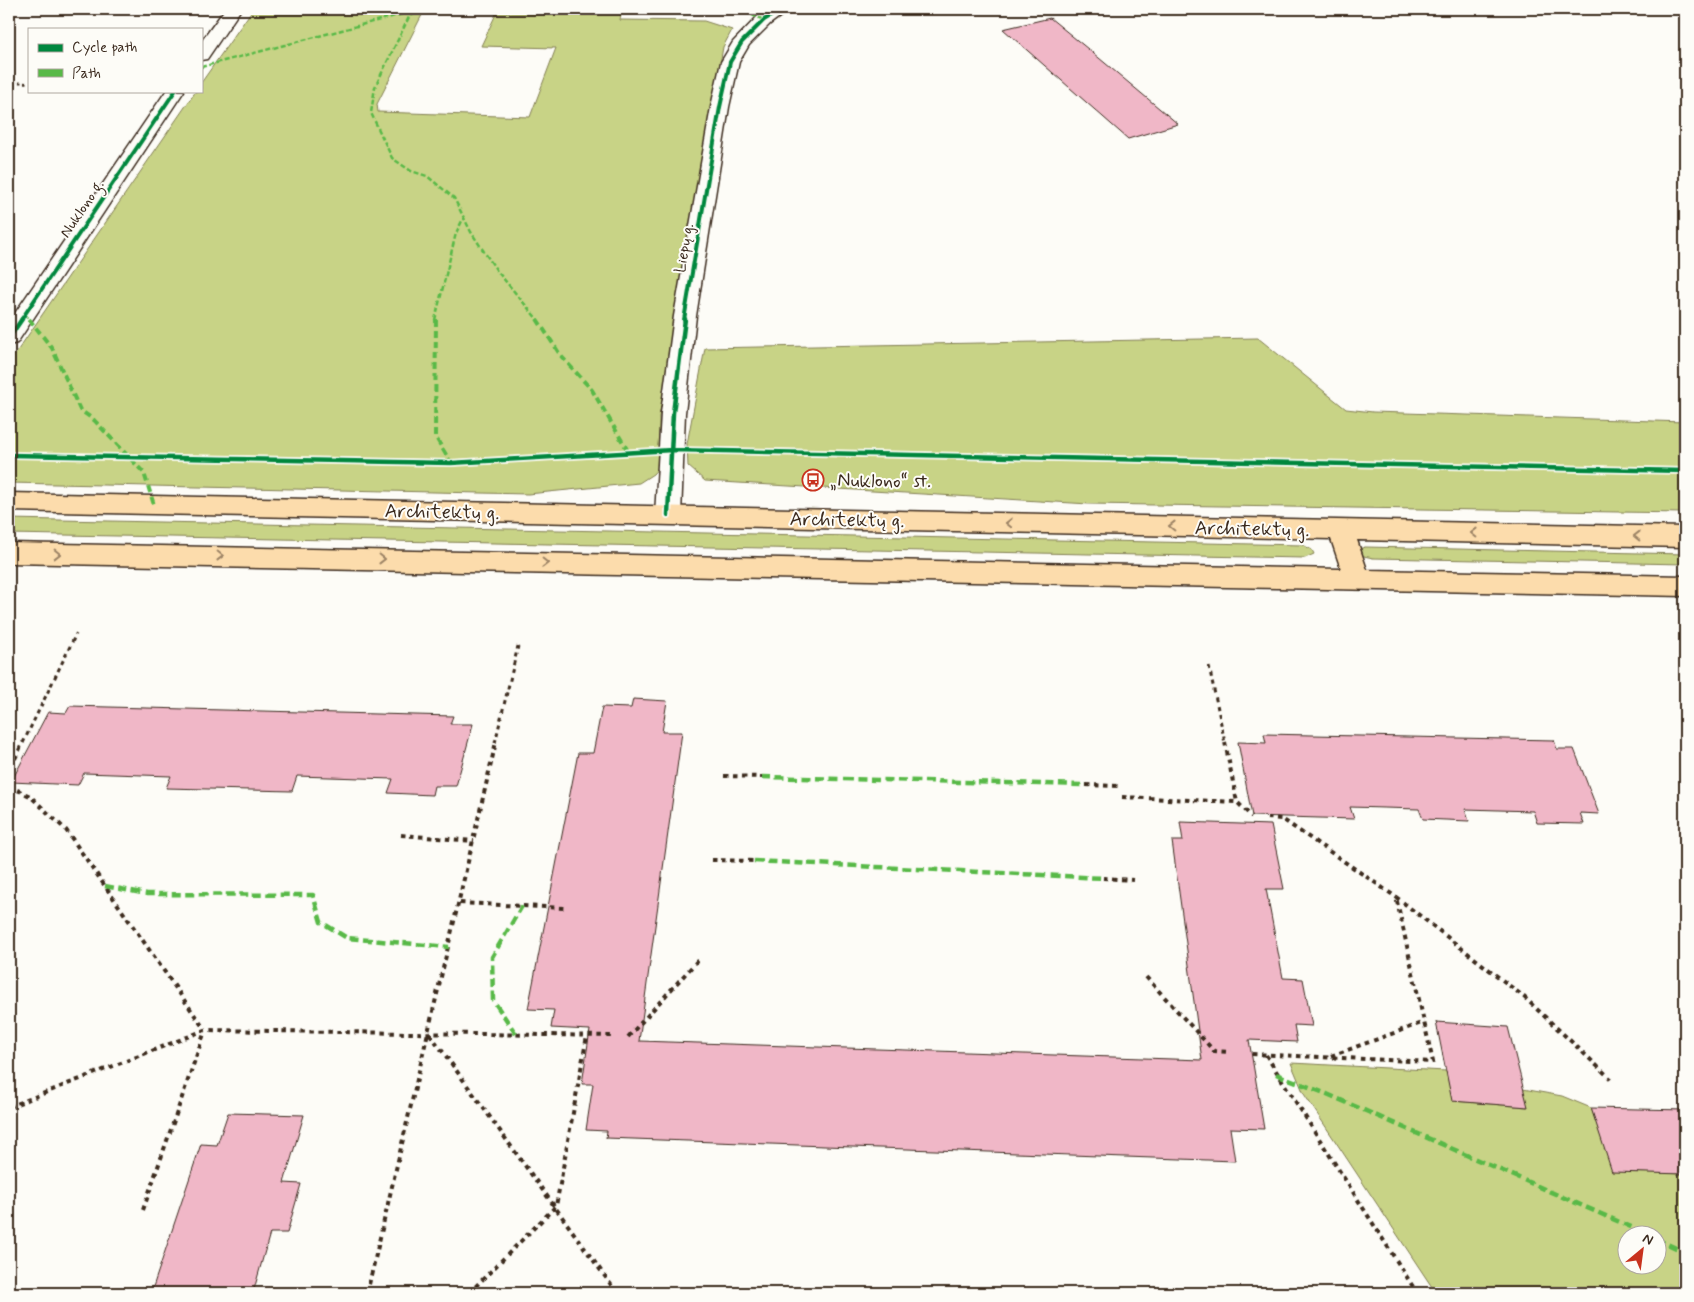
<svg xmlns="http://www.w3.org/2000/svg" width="1694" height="1302" font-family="Mynerve,sans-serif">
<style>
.green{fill:#c8d386;stroke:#827e52;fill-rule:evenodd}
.building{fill:#f0b7c7;stroke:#3b2a1e}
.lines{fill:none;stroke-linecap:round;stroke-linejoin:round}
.minor-casing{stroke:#3b2a1e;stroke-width:3}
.major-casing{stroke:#3b2a1e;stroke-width:3}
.path-far2{stroke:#3b2a1e;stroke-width:2;stroke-dasharray:2.5 2.5;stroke-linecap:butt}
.path-far1{stroke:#3b2a1e;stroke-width:3;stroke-dasharray:4 4;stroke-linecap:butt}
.path{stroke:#3b2a1e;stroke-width:4;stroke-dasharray:4.5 4.5;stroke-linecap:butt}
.minor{fill:#fdfcf7;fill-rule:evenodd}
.major{fill:#fcdcac;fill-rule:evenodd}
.quiet-far2{stroke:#58b947;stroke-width:2.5;stroke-dasharray:5 2.5;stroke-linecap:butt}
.quiet-far1{stroke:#58b947;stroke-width:4;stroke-dasharray:7 4;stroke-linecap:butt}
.quiet{stroke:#58b947;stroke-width:4.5;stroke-dasharray:9 4.5;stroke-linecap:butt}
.cycleway-far1-casing{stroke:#fdfcf7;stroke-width:5.5}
.cycleway-casing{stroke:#fdfcf7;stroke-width:8}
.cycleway-far1{stroke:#00873e;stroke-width:4}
.cycleway{stroke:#00873e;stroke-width:4.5}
.oneway{stroke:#9c8365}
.labels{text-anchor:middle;stroke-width:4;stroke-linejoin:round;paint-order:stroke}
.far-street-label{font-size:16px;fill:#3b2a1e;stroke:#fdfcf7}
.poi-label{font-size:20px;fill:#3b2a1e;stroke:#fdfcf7;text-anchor:start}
.street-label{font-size:20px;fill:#3b2a1e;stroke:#fdfcf7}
</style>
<rect width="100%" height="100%" fill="#fdfcf7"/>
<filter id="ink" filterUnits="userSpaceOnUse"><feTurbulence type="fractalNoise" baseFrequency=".02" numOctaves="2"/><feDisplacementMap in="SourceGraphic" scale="10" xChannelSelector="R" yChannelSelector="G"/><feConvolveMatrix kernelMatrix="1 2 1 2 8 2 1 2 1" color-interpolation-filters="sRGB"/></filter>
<g filter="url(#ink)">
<path class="green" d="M 253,9 L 425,9 L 377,104 L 378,112 L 530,117 L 556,48 L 481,46 L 497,12 L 621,14 L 620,20 L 704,21 L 732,30 L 723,47 L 659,417 L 660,466 L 653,474 L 639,483 L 528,494 L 9,483 L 9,363 L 196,91 L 201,91 L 201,83 Z
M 1258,338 L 1346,409 L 1373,412 L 1685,422 L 1685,513 L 1089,504 L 705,481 L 688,466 L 687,444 L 705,348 Z
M 9,519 L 1303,545 L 1312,550 L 1314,554 L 1305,558 L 9,534 Z
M 1365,547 L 1685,554 L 1685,564 L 1373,558 L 1359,555 L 1359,549 Z
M 1291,1063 L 1446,1071 L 1453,1101 L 1527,1107 L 1523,1089 L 1562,1096 L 1591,1108 L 1613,1171 L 1685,1174 L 1685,1293 L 1436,1293 L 1304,1094 ZM 1626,1234 L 1656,1234 L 1656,1264 L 1626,1264 Z
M 9,1288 L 80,1290 L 79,1293 L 9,1293 Z"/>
<path class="building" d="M 1050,18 L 1099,58 L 1178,124 L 1128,139 L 1003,29 Z
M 633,699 L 667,701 L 662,732 L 682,732 L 639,1041 L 1202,1060 L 1172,841 L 1183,841 L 1180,822 L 1271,825 L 1284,889 L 1266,889 L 1283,978 L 1303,979 L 1312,1026 L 1294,1025 L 1297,1042 L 1249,1040 L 1264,1129 L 1230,1128 L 1235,1161 L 606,1138 L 607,1131 L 586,1130 L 593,1084 L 582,1084 L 590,1030 L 551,1028 L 554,1010 L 528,1009 L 578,753 L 593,753 L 602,707 L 631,708 Z
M 70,706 L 453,716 L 450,724 L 473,724 L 456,786 L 434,786 L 432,795 L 388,793 L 393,779 L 297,776 L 292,791 L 166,788 L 171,776 L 84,773 L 78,785 L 11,782 L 48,712 L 66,713 Z
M 1264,734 L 1554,740 L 1557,749 L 1574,749 L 1599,814 L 1580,813 L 1584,824 L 1537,823 L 1533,811 L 1465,809 L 1469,821 L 1423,819 L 1419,809 L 1350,807 L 1354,819 L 1252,816 L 1238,742 L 1266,743 Z
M 1436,1022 L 1508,1027 L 1528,1107 L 1452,1101 Z
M 1591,1108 L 1685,1110 L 1685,1174 L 1612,1172 Z
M 228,1113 L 304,1115 L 284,1183 L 301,1184 L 287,1233 L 270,1233 L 253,1293 L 151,1293 L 201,1144 L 217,1145 Z"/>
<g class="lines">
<g class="minor-casing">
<path id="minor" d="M 225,9 L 241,9 L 207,59 L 201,60 L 201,42 Z
M 771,9 L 790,9 L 770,24 L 749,45 L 739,62 L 729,107 L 696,316 L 685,413 L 681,515 L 677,522 L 668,524 L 659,522 L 655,515 L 661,413 L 674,316 L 711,107 L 721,62 L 733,42 L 758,16 Z
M 166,91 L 184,91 L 17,343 L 9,345 L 9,322 Z"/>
</g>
<g class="major-casing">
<path id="major" d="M 9,493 L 1685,527 L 1685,547 L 1357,540 L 1367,570 L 1685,576 L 1685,596 L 9,563 L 9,543 L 1341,569 L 1331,539 L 9,511 Z"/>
</g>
<path class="path-far2" d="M 9,82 L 29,83"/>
<path class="path-far1" d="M 1209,666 L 1225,743
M 23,743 L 76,634
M 495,743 L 518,646"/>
<path class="path" d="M 1225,742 L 1237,802 L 1252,817
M 11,767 L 23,742
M 724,776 L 762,777
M 1086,785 L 1121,786
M 9,786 L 30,796 L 66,830 L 205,1030
M 1122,797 L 1237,802
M 1267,818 L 1282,819 L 1396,897 L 1524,997 L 1611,1079
M 401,835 L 474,841
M 712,860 L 754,861
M 1103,878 L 1133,880
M 460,903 L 565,908
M 1146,977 L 1214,1051 L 1230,1052
M 430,1034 L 617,1293
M 628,1037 L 698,960
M 1252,1054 L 1433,1062 L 1396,897
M 1266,1055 L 1417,1293
M 1331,1056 L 1424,1022
M 9,1107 L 205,1030 L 613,1036
M 143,1210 L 205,1031
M 367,1293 L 496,742
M 469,1293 L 556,1206 L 587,1036"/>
<use href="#minor" class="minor"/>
<use href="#major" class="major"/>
<path class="quiet-far2" d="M 421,9 L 409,17 L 375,87 L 371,113 L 392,158 L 411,171 L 427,176 L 454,198 L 471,232 L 497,271 L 538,320
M 738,9 L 764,20
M 201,67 L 414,11
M 25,314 L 30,320
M 435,320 L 456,233 L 463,219"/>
<path class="quiet-far1" d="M 29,319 L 52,348 L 80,410 L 94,420 L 144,473 L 154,505
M 436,319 L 435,436 L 451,463
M 537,319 L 561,356 L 592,390 L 628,451"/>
<path class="quiet" d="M 762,777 L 1086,785
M 754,861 L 1103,878
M 105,886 L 147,894 L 313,895 L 321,922 L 347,938 L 449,947
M 516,1034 L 493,1000 L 492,957 L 522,906
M 1276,1074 L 1327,1094 L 1647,1234
M 1656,1239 L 1685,1252"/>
<g class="cycleway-far1-casing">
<path id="cycleway-far1" d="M 21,320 L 175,91
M 684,320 L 720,107 L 730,62 L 742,42 L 764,20 L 782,9"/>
</g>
<g class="cycleway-casing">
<path id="cycleway" d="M 9,338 L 22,319
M 9,455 L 451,463 L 672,450 L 1685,471
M 668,515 L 673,413 L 685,319"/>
</g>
<use href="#cycleway-far1" class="cycleway-far1"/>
<use href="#cycleway" class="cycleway"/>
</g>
<defs><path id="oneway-chevron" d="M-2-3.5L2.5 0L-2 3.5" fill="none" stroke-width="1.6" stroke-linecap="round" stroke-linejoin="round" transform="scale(1.25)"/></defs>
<g class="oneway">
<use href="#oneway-chevron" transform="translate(1009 523) rotate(-179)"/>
<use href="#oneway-chevron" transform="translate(1172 526) rotate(-179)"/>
<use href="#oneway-chevron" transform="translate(1474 533) rotate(-179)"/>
<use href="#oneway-chevron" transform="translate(1637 536) rotate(-179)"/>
<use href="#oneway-chevron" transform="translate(57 554) rotate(1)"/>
<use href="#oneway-chevron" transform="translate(220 556) rotate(1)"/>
<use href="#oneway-chevron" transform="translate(382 559) rotate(1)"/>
<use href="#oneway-chevron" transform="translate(545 563) rotate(1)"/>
</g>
</g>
<defs>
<g id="bus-ring" transform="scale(1.125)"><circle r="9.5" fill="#fdfcf7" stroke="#c8321e" stroke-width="1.5"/><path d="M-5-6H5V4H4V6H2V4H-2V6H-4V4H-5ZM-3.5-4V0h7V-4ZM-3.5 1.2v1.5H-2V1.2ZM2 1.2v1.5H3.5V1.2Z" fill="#c8321e"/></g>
</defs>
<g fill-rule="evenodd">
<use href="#bus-ring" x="813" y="480"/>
</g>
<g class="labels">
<g class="far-street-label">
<text transform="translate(81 208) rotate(-56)" y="6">Nuklono g.</text>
<text transform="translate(683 248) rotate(-80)" y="6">Liepų g.</text>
</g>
<g class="poi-label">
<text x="829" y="487">„Nuklono“ st.</text>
</g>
<g class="street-label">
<text transform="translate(442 511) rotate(1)" y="7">Architektų g.</text>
<text transform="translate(847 519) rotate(1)" y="7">Architektų g.</text>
<text transform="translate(1252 528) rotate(1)" y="7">Architektų g.</text>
</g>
</g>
<rect width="1694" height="1302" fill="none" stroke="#fdfcf7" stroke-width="30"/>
<rect x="15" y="15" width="1664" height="1272" fill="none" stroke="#3b2a1e" stroke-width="2" filter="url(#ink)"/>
<rect x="28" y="28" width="175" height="65" fill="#fdfcf7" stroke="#afa8a0"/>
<rect x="38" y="44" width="25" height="8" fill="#00873e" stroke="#afa8a0"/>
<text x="72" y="52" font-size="15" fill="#3b2a1e">Cycle path</text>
<rect x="38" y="69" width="25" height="8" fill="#58b947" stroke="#afa8a0"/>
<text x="72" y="78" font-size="15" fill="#3b2a1e">Path</text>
<g transform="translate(1642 1250) rotate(29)"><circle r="24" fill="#fdfcf7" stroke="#afa8a0"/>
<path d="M0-4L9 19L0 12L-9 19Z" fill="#c8321e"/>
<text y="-8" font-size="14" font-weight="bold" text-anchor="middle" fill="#3b2a1e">N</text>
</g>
</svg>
